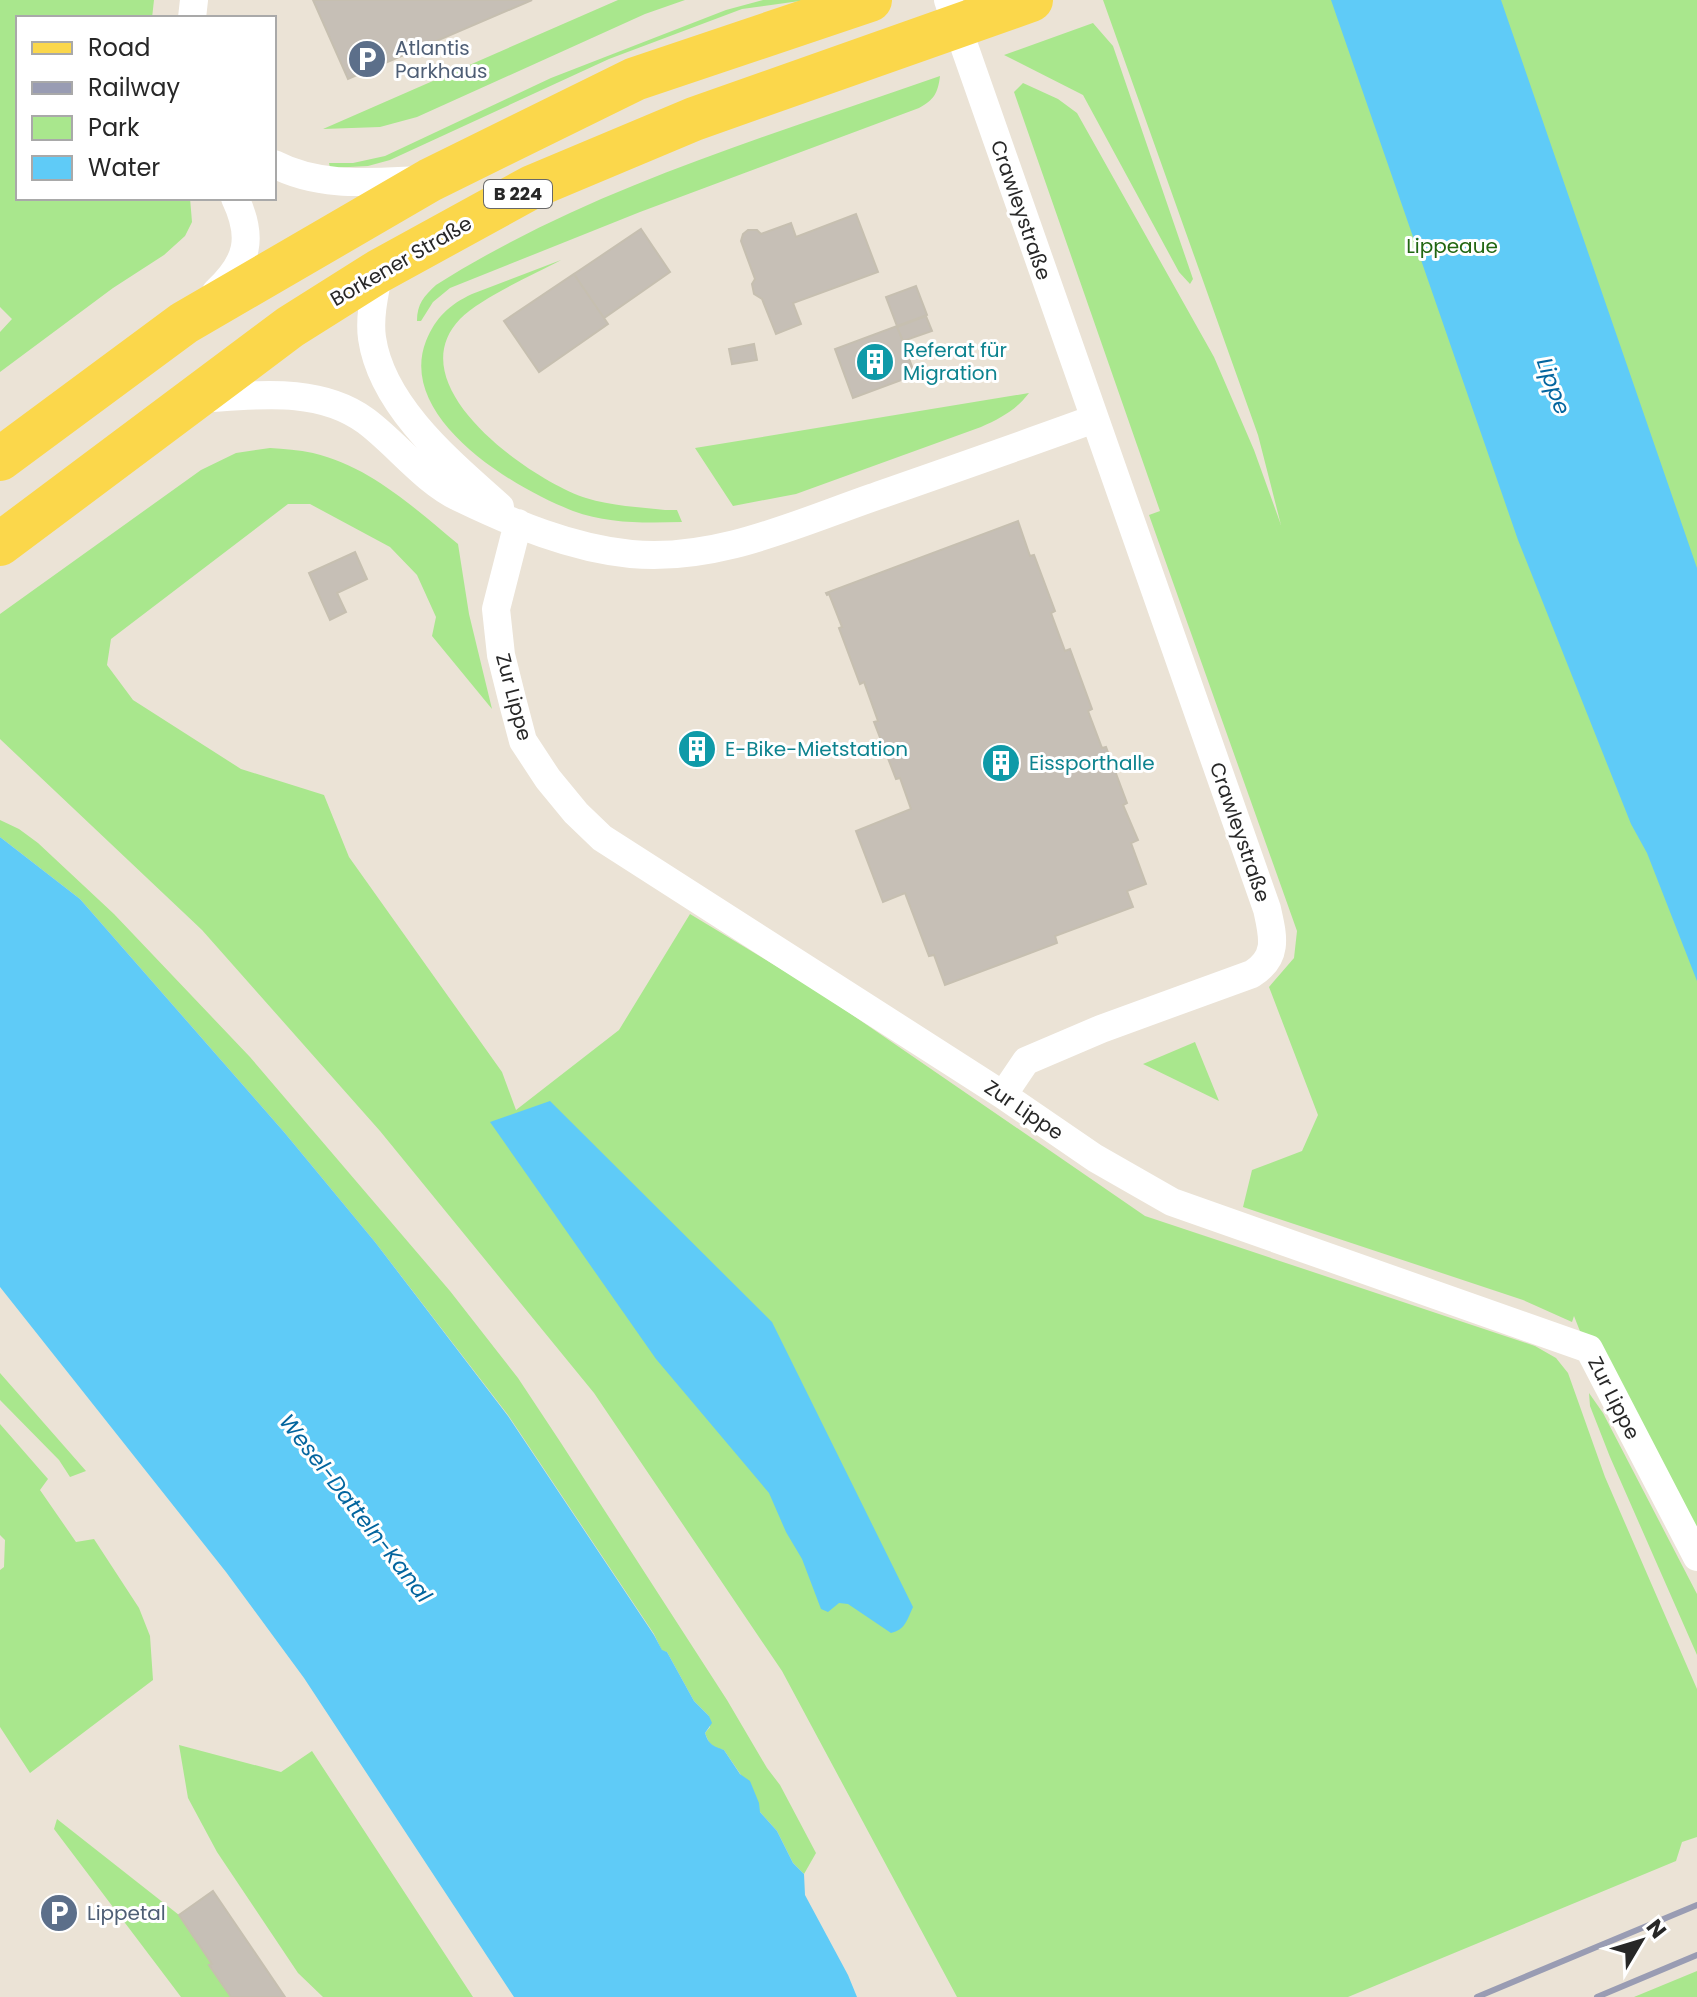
<svg xmlns="http://www.w3.org/2000/svg" width="1697" height="1997" font-family="Poppins,sans-serif">
<style>
.green{fill:#a9e78d}
.water{fill:#5fcbf7}
.building{fill:#c6bfb6;stroke:#c6bfb0;stroke-width:2}
.lines{fill:none;stroke-linecap:round;stroke-linejoin:round}
.street{stroke:#fff;stroke-width:28}
.primary{stroke:#fbd74b;stroke-width:44}
.rail{stroke:#999cb3;stroke-width:6}
.labels{text-anchor:middle;stroke-width:6;stroke-linejoin:round;paint-order:stroke}
.shield{fill:#fff;stroke:#686868;stroke-width:2}
.shield-label{font-size:18px;font-weight:bold;fill:#272727}
.service-label{font-size:20px;fill:#4e5e75;stroke:#fff;text-anchor:start}
.street-label{font-size:20px;fill:#272727;stroke:#fff}
.park-label{font-size:20px;fill:#226713;stroke:#fff}
.culture-label{font-size:20px;fill:#0d838f;stroke:#fff;text-anchor:start}
.water-label{font-size:22px;font-style:italic;fill:#03659e;stroke:#fff}
</style>
<rect width="100%" height="100%" fill="#ebe3d6"/>
<path class="green" d="M 0,0 L 154,0 L 152,18 L 18,18 L 18,198 L 190,198 L 192,222 L 185,236 L 164,255 L 113,288 L 0,372 L 0,332 L 12,319 L 0,307 Z
M 618,0 L 685,0 L 645,14 L 417,117 L 380,127 L 323,129 Z
M 763,0 L 807,0 L 742,9 L 609,59 L 390,160 L 368,166 L 330,168 L 329,163 L 353,163 L 385,156 L 551,78 L 726,10 Z
M 1103,0 L 1697,0 L 1697,1556 L 1585,1344 L 1574,1316 L 1572,1322 L 1523,1300 L 1243,1207 L 1252,1170 L 1302,1151 L 1318,1115 L 1269,987 L 1294,958 L 1297,931 L 1149,515 L 1160,511 L 1014,92 L 1023,83 L 1058,99 L 1077,113 L 1214,357 L 1254,450 L 1281,525 L 1258,435 Z
M 1093,23 L 1113,46 L 1193,279 L 1190,284 L 1179,272 L 1083,95 L 1004,55 Z
M 940,76 C 938,93 934,100 919,108 L 640,212 L 450,288 L 433,302 L 421,321 L 417,321 C 417,304 424,296 436,285 C 589,188 770,136 940,76 Z
M 561,260 C 533,275 482,297 460,319 C 396,386 531,480 586,498 C 611,506 640,507 665,510 L 677,510 L 682,522 C 646,523 608,524 573,511 C 515,489 396,418 426,341 C 436,317 449,305 472,294 Z
M 1029,393 C 1016,410 1001,418 981,427 L 796,494 L 733,506 L 695,448 Z
M 270,448 C 284,449 299,450 313,453 C 371,467 413,507 458,544 L 469,614 L 492,709 L 432,636 L 436,617 L 417,575 L 390,547 L 310,504 L 288,504 L 111,639 L 107,665 L 133,700 L 241,769 L 324,795 L 349,857 L 502,1072 L 516,1110 L 619,1030 L 690,914 L 819,992 L 1145,1216 L 1535,1346 L 1556,1358 L 1568,1373 L 1605,1477 L 1697,1689 L 1697,1837 L 1682,1842 L 1676,1861 L 1348,1997 L 957,1997 L 782,1671 L 594,1393 L 380,1131 L 202,930 L 0,739 L 0,614 L 201,470 L 236,453 Z
M 0,820 L 19,829 L 38,843 L 114,914 L 250,1057 L 450,1291 L 518,1378 L 561,1443 L 727,1700 L 767,1768 L 780,1785 L 816,1853 L 804,1874 L 793,1863 L 777,1831 L 760,1812 L 743,1778 L 724,1750 C 712,1748 709,1744 705,1733 L 710,1727 L 709,1716 L 694,1701 L 667,1652 L 662,1651 L 654,1634 L 508,1415 L 375,1242 L 284,1132 L 80,899 L 0,837 Z
M 1195,1042 L 1219,1101 L 1143,1064 Z
M 0,1373 L 86,1471 L 70,1477 L 59,1460 L 0,1400 Z
M 1589,1393 L 1603,1413 L 1697,1594 L 1697,1655 L 1610,1457 L 1590,1406 Z
M 0,1424 L 48,1479 L 40,1490 L 76,1542 L 94,1539 L 139,1608 L 150,1636 L 153,1680 L 30,1773 L 0,1727 L 0,1570 L 4,1567 L 5,1540 L 0,1535 Z
M 179,1745 L 281,1772 L 312,1751 L 473,1997 L 323,1997 L 298,1973 L 217,1852 L 188,1798 Z
M 57,1819 L 179,1915 L 212,1964 L 210,1966 L 231,1997 L 181,1997 L 54,1829 Z
M 1697,1971 L 1697,1997 L 1634,1997 Z"/>
<path class="water" d="M 1331,0 L 1501,0 L 1697,568 L 1697,981 L 1647,853 L 1631,824 L 1518,540 Z
M 0,837 L 80,899 L 284,1132 L 375,1242 L 508,1416 L 654,1635 L 662,1650 L 667,1652 L 694,1701 L 709,1716 L 712,1723 L 705,1733 C 709,1745 713,1746 724,1750 L 740,1774 L 750,1781 L 759,1803 L 760,1812 L 777,1831 L 793,1863 L 804,1874 L 805,1895 L 848,1975 L 857,1997 L 514,1997 L 304,1678 L 226,1572 L 0,1287 Z
M 550,1101 L 772,1322 L 913,1607 C 907,1620 905,1630 891,1633 L 848,1604 L 839,1603 L 828,1612 L 821,1609 L 802,1559 L 786,1532 L 769,1493 L 656,1359 L 490,1122 Z"/>
<path class="building" d="M 313,0 L 532,0 L 348,79 Z
M 856,214 L 878,272 L 793,303 L 801,324 L 776,334 L 762,299 L 754,294 L 752,284 L 755,279 L 741,241 L 743,234 L 748,230 L 757,230 L 761,234 L 791,223 L 796,237 Z
M 641,229 L 670,272 L 604,318 L 574,274 Z
M 574,274 L 608,324 L 539,372 L 504,321 Z
M 916,286 L 927,315 L 897,326 L 886,297 Z
M 926,316 L 932,331 L 903,341 L 897,327 Z
M 897,326 L 915,375 L 853,398 L 835,349 Z
M 754,344 L 757,360 L 732,364 L 729,349 Z
M 1018,521 L 1030,556 L 1034,555 L 1055,611 L 1051,613 L 1065,651 L 1070,649 L 1092,709 L 1088,711 L 1102,748 L 1106,747 L 1127,803 L 1123,805 L 1138,840 L 1131,843 L 1146,884 L 1127,891 L 1133,907 L 1055,936 L 1057,943 L 945,985 L 934,955 L 929,956 L 905,893 L 883,902 L 856,831 L 911,809 L 900,778 L 896,779 L 874,722 L 878,721 L 864,682 L 860,684 L 839,628 L 842,627 L 829,594 L 827,595 L 826,593 Z
M 355,552 L 367,579 L 337,593 L 346,612 L 330,620 L 309,573 Z
M 700,732 L 716,751 L 696,768 L 679,747 Z
M 213,1891 L 285,1997 L 231,1997 L 209,1965 L 212,1964 L 179,1915 Z"/>
<g class="lines">
<path class="street" d="M 948,0 L 1267,909 C 1273,936 1279,957 1252,974 L 1101,1029 L 1026,1061 L 1003,1095
M 192,18 L 194,0
M 274,164 C 320,188 372,182 422,180
M 379,271 C 375,292 369,316 372,338 C 382,407 451,463 500,507
M 216,292 C 248,262 254,238 235,198
M 196,399 C 252,396 317,385 366,421 C 398,445 423,480 460,498 C 514,524 571,548 631,554 C 714,562 794,525 871,498 C 945,472 1020,446 1094,419
M 518,523 L 496,609 L 501,655 L 513,703 L 523,741 L 548,779 L 576,813 L 602,838 L 1003,1095 L 1095,1158 L 1172,1202 L 1589,1349 L 1697,1557"/>
<path class="primary" d="M 0,459 L 184,323 L 430,180 L 635,79 L 870,0
M 0,544 L 290,327 L 379,271 L 532,187 L 694,119 L 1031,0"/>
<path class="rail" d="M 1477,1997 L 1697,1905
M 1597,1997 L 1697,1955"/>
</g>
<defs>
<g id="parking-disc" transform="scale(2)"><circle r="9.5" fill="#5c6f8a" stroke="#fff"/><path d="M-3.5-5.5H1a3.5 3.5 0 0 1 0 7H-1V5.5H-3.5ZM-1-3.4V-.6H.8a1.4 1.4 0 0 0 0-2.8Z" fill="#fff"/></g>
<g id="building-disc" transform="scale(2)"><circle r="9.5" fill="#0f9aa8" stroke="#fff"/><path d="M-4-6H4V6H1V3H-1V6H-4ZM-2.5-4.3h1.7v1.8h-1.7ZM.8-4.3h1.7v1.8H.8ZM-2.5-1h1.7V.8h-1.7ZM.8-1h1.7V.8H.8Z" fill="#fff"/></g>
</defs>
<g fill-rule="evenodd">
<use href="#parking-disc" x="367" y="59"/>
<use href="#building-disc" x="875" y="362"/>
<use href="#building-disc" x="697" y="749"/>
<use href="#building-disc" x="1001" y="763"/>
<use href="#parking-disc" x="59" y="1913"/>
</g>
<g class="labels">
<rect class="shield" x="484" y="180" width="68" height="28" rx="6"/>
<g class="shield-label">
<text x="518" y="200">B 224</text>
</g>
<g class="service-label">
<text x="395" y="55">Atlantis<tspan x="395" dy="23">Parkhaus</tspan></text>
<text x="87" y="1920">Lippetal</text>
</g>
<g class="street-label">
<text transform="translate(1021 210) rotate(71)" y="7">Crawleystraße</text>
<text transform="translate(401 261) rotate(-30)" y="7">Borkener Straße</text>
<text transform="translate(514 697) rotate(75)" y="7">Zur Lippe</text>
<text transform="translate(1240 832) rotate(71)" y="7">Crawleystraße</text>
<text transform="translate(1024 1110) rotate(34)" y="7">Zur Lippe</text>
<text transform="translate(1614 1398) rotate(63)" y="7">Zur Lippe</text>
</g>
<g class="park-label">
<text x="1452" y="253">Lippeaue</text>
</g>
<g class="culture-label">
<text x="903" y="357">Referat für<tspan x="903" dy="23">Migration</tspan></text>
<text x="725" y="756">E-Bike-Mietstation</text>
<text x="1029" y="770">Eissporthalle</text>
</g>
<g class="water-label">
<text transform="translate(1554 386) rotate(70)" y="8">Lippe</text>
<text transform="translate(356 1508) rotate(52)" y="8">Wesel-Datteln-Kanal</text>
</g>
</g>
<rect x="16" y="16" width="260" height="184" fill="#ffffff" stroke="#a9a9a9" stroke-width="2"/>
<rect x="32" y="42" width="40" height="12" fill="#fbd74b" stroke="#a9a9a9" stroke-width="2"/>
<text x="88" y="56" font-size="24" fill="#272727">Road</text>
<rect x="32" y="82" width="40" height="12" fill="#999cb3" stroke="#a9a9a9" stroke-width="2"/>
<text x="88" y="96" font-size="24" fill="#272727">Railway</text>
<rect x="32" y="116" width="40" height="24" fill="#a9e78d" stroke="#a9a9a9" stroke-width="2"/>
<text x="88" y="136" font-size="24" fill="#272727">Park</text>
<rect x="32" y="156" width="40" height="24" fill="#5fcbf7" stroke="#a9a9a9" stroke-width="2"/>
<text x="88" y="176" font-size="24" fill="#272727">Water</text>
<g transform="translate(1641 1941) rotate(52)" stroke="#ffffff" stroke-width="6" paint-order="stroke">
<path d="M0-6L14 30L0 20L-14 30Z" fill="#272727"/>
<text y="-12" font-size="22" font-weight="bold" text-anchor="middle" fill="#272727">N</text>
</g>
</svg>
